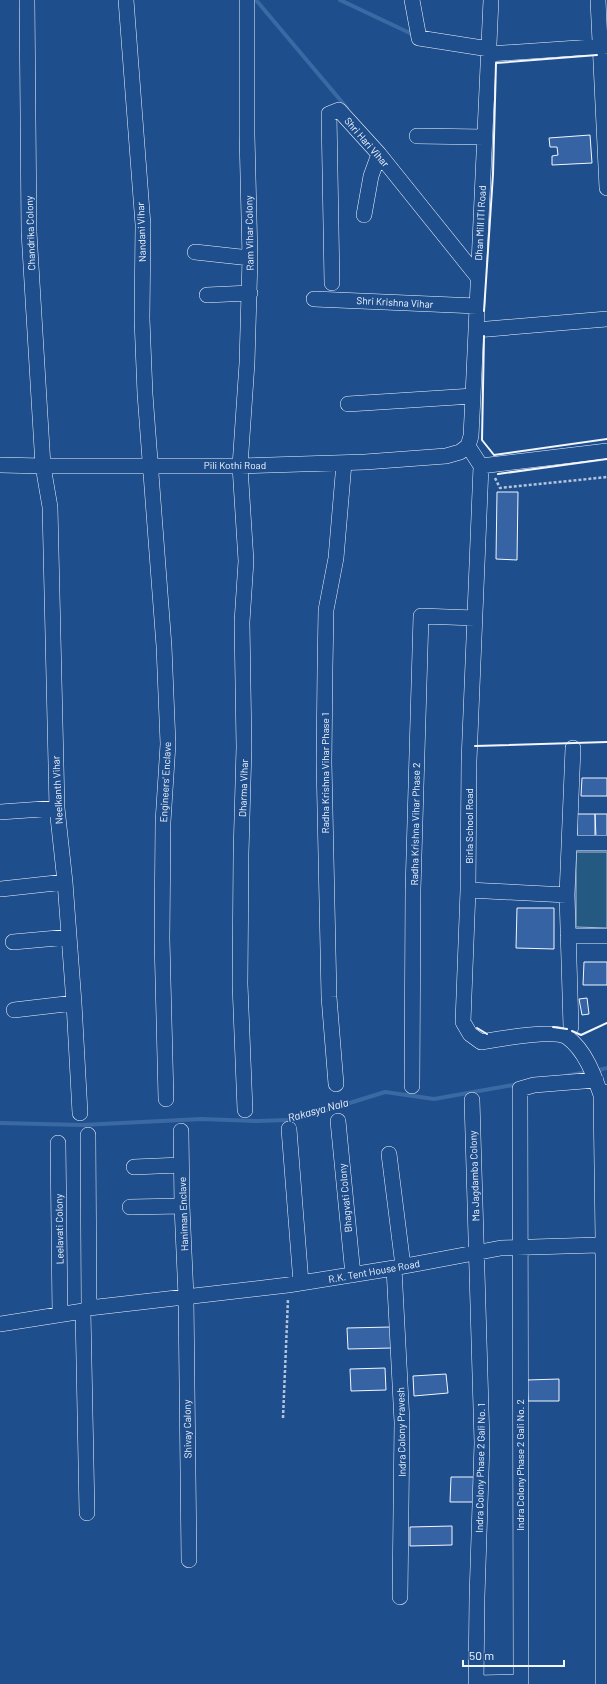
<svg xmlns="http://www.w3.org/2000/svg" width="607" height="1684" font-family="Barlow,sans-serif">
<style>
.green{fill:#245a82;stroke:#a8bbd7}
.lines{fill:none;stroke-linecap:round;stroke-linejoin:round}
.stream{stroke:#3b69a3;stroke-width:4}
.building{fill:#3563a3;stroke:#f2f6ff}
.minor-casing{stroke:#f2f6ff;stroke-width:16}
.path{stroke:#b3c4dc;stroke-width:2.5;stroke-dasharray:3 2;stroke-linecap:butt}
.minor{stroke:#1f4e8c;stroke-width:15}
.wall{stroke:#f2f6ff;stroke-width:2}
.labels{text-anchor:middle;stroke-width:3;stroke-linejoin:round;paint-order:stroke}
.street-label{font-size:10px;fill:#f2f6ff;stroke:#1f4e8c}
.water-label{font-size:11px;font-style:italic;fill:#f2f6ff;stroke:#1f4e8c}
</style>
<rect width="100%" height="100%" fill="#1f4e8c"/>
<path class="green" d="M 576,852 L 607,852 L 607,928 L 576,927 Z"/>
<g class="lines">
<path class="stream" d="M 256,0 L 347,108
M 340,0 L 414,35
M 595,1071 L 607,1068
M 569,1075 L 588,1072
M 0,1123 L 82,1125 L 201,1119 L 257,1121 L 288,1120 L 327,1110 L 385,1092 L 434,1099 L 519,1084"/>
</g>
<path class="building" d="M 590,135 L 592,163 L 552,165 L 552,156 L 558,155 L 557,147 L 550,147 L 549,138 Z
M 497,492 L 518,492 L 517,560 L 496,559 Z
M 582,778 L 607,778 L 607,796 L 581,796 Z
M 577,814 L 595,814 L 595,837 L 577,837 Z
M 595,814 L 607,814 L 607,837 L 596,837 Z
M 517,908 L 554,908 L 554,949 L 516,948 Z
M 584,962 L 607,962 L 607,985 L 583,985 Z
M 587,998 L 589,1014 L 582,1015 L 579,999 Z
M 391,1327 L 392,1348 L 348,1349 L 347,1328 Z
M 385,1368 L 386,1390 L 351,1391 L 350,1369 Z
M 446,1374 L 448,1393 L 414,1396 L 413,1376 Z
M 559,1379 L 559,1401 L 528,1401 L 527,1380 Z
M 451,1477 L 479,1477 L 478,1502 L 450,1502 Z
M 452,1526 L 452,1545 L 410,1546 L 410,1527 Z"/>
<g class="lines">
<g class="minor-casing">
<path id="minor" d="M 27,0 L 29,232 L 43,466 L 50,507 L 57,808 L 65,882 L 74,1003 L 80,1113
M 126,0 L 143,225 L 142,319 L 145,394 L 164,646 L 168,744 L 163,822 L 162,939 L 166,1099
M 412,0 L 419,38 L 489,49
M 598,0 L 607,188
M 489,54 L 607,46
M 417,136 L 485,137
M 364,215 L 371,176 L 379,154
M 195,252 L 250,258
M 332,283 L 329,114 L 339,110 L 379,154 L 477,276
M 207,295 L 250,293
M 314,299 L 477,306
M 476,330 L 607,319
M 348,404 L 473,396
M 468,446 L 481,466 L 469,761 L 468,890 L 463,1022 L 470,1034 L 481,1042 C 499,1039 553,1029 567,1037 C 585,1050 594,1075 601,1095 L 607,1092
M 468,446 L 471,436 L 473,396 L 491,0
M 0,465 L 43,466 L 240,466 L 365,462 L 446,456 L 460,452 L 468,446
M 481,466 L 607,451
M 0,812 L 57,808
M 569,843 L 607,843
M 1,889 L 65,882
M 468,890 L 567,895 L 573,748
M 567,895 L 571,1027
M 568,936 L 607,936
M 13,942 L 69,937
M 14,1010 L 74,1003
M 336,1084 L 329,997 L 324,762 L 325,669 L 326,610 L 336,558 L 344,463
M 412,1086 L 413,890 L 421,616 L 475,618
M 472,1100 L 482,1443 L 477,1597 L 476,1684
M 245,1110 L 240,984 L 241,854 L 244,747 L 242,622 L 246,561 L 240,466 L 247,363 L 250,258 L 247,135 L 247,0
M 338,1121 L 353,1275
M 289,1129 L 301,1283
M 181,1131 L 182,1206 L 186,1297 L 189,1560
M 88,1135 L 89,1308
M 58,1143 L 60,1315
M 389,1154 L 403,1266
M 134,1167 L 181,1165
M 130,1207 L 182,1206
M 601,1243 L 603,1254 L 603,1684
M 394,1268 L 402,1422 L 400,1597
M 83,1311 L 87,1513
M 0,1324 L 83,1311 L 89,1308 L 288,1285 L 394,1268 L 501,1248 L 598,1245 L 601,1243 L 603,1239 L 601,1095
M 476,1683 L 521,1682
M 521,1684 L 520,1089 L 534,1085 L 596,1080"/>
</g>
<path class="path" d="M 495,478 L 500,488 L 607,477
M 283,1418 L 288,1299"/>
<use href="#minor" class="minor"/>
<path class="wall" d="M 484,311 L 493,174 L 496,63 L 597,55
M 484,336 L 482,440 L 494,455 L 607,439
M 498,474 L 607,459
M 475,746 L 607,742
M 553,1027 L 567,1029
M 477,1028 L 487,1034
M 572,1031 L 581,1035 L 607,1023"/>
</g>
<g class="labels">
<g class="street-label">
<text transform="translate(367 142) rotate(49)" y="4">Shri Hari Vihar</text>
<text transform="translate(480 223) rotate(-87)" y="4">Dhan Mill ITI Road</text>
<text transform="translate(141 232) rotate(-92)" y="4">Nandani Vihar</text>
<text transform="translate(30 233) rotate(-92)" y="4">Chandrika Colony</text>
<text transform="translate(249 233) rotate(-91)" y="4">Ram Vihar Colony</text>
<text transform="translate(395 302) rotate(3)" y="4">Shri Krishna Vihar</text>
<text x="235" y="469">Pili Kothi Road</text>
<text transform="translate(325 773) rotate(-90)" y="4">Radha Krishna Vihar Phase 1</text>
<text transform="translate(165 782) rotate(-87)" y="4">Engineers' Enclave</text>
<text transform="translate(243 788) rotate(-88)" y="4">Dharma Vihar</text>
<text transform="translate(57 790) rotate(-93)" y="4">Neelkanth Vihar</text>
<text transform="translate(415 824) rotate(-89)" y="4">Radha Krishna Vihar Phase 2</text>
<text transform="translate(469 826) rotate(-90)" y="4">Birla School Road</text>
<text transform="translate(474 1176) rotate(-92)" y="4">Ma Jagdamba Colony</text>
<text transform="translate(345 1198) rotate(-95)" y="4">Bhagvati Colony</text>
<text transform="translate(183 1214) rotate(-92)" y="4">Haniman Enclave</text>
<text transform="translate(59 1229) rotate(-91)" y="4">Leelavati Colony</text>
<text transform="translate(374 1271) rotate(-10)" y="4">R.K. Tent House Road</text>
<text transform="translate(187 1429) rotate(-91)" y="4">Shivay Calony</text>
<text transform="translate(401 1432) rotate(-91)" y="4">Indra Colony Pravesh</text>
<text transform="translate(520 1465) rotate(-90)" y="4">Indra Colony Phase 2 Gali No. 2</text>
<text transform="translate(480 1468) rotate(-89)" y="4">Indra Colony Phase 2 Gali No. 1</text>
</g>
<g class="water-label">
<text transform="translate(318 1110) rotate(-15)" y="4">Rakasya Nala</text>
</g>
</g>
<path d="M463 1660v6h101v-6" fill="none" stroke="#f2f6ff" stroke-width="2"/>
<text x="469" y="1660" font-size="12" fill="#f2f6ff" stroke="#1f4e8c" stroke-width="3" paint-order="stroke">50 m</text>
</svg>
